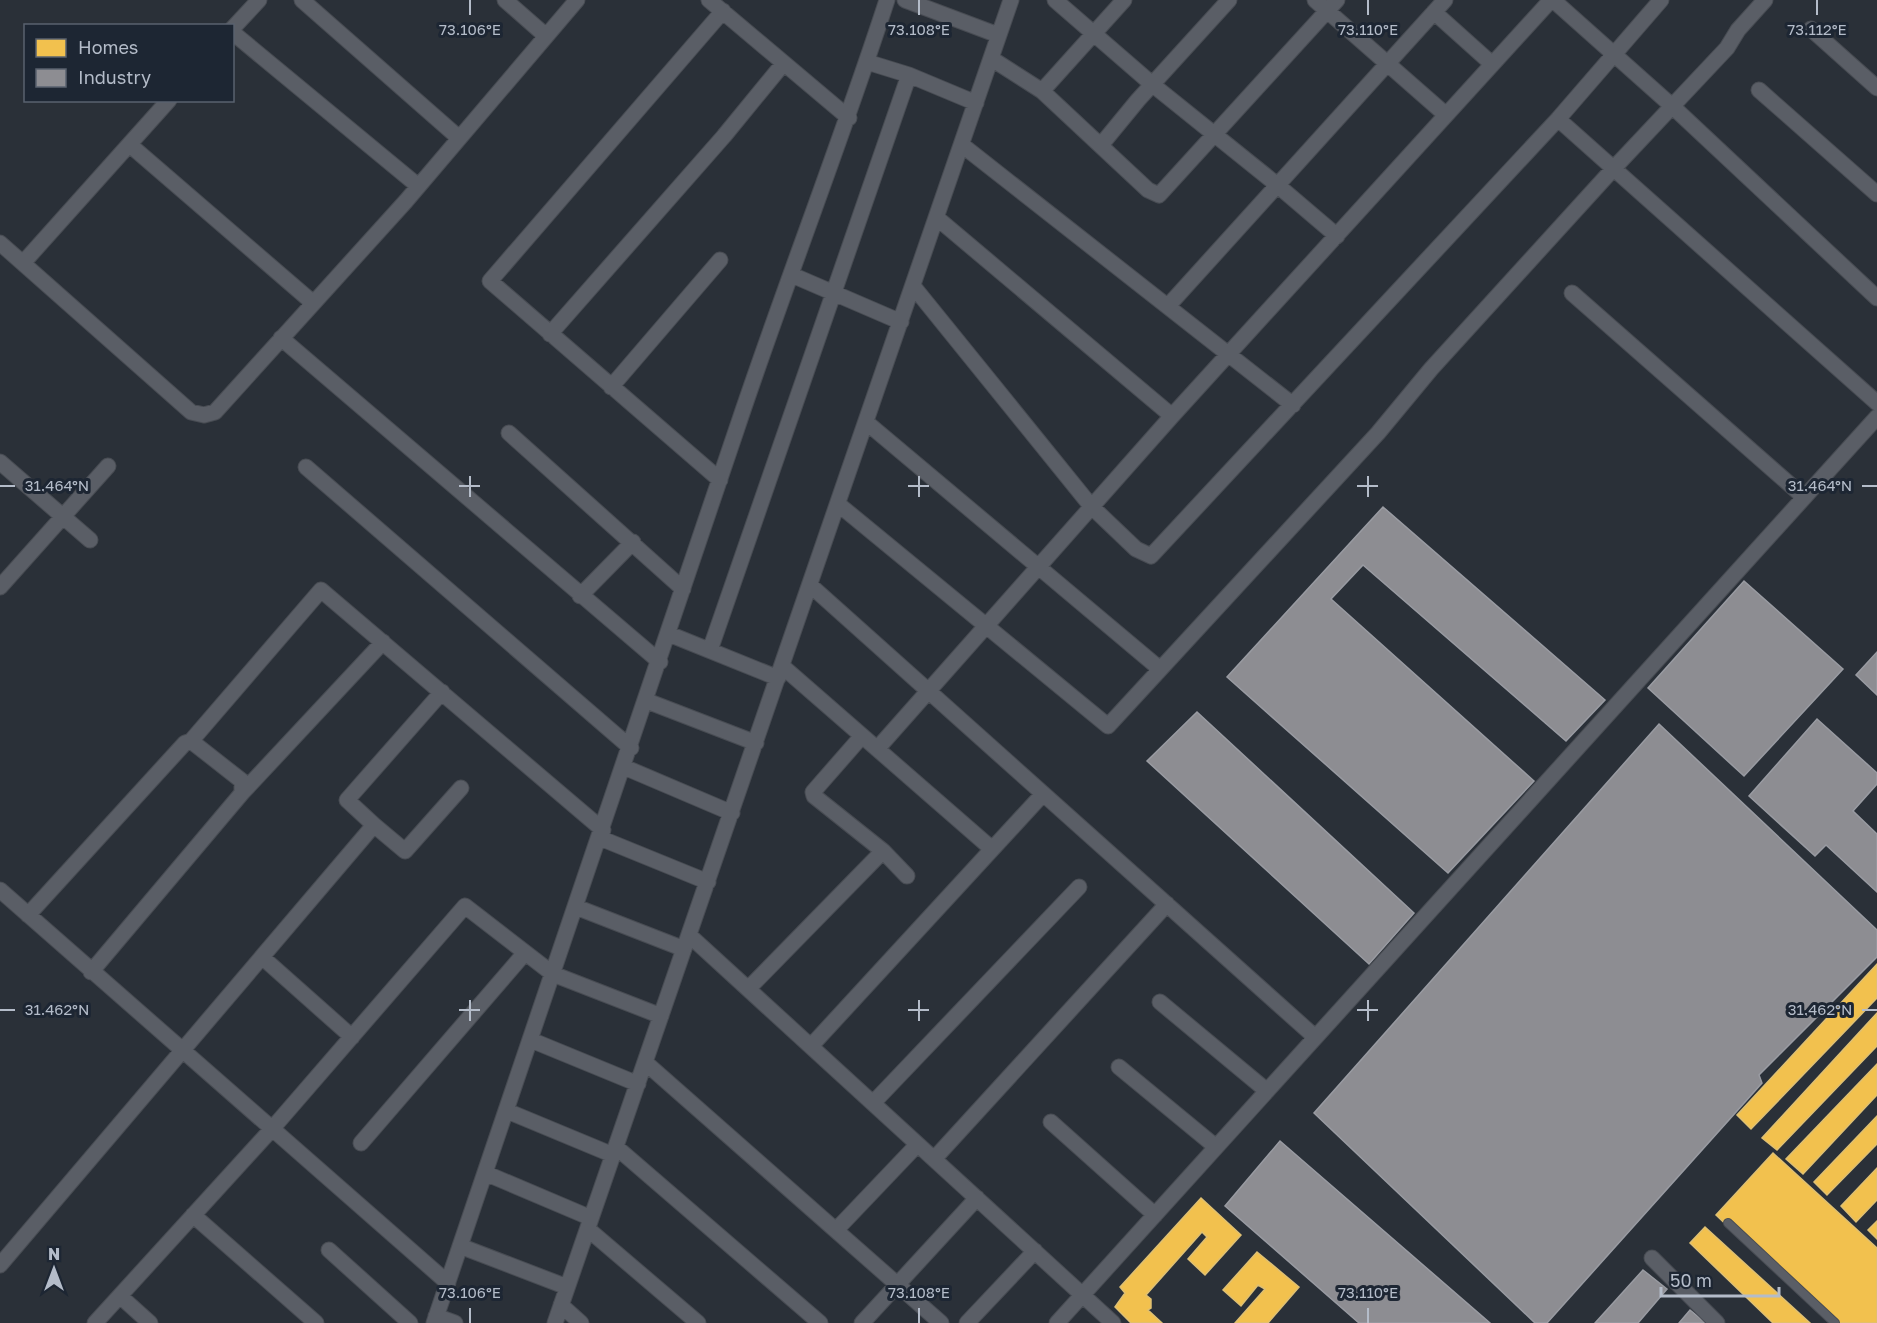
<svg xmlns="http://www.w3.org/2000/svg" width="1877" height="1323" font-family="'Golos Text',sans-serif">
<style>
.homes{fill:#f2c14e;stroke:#dfc073;stroke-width:1.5}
.industry{fill:#8d8d92;stroke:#999ba2;stroke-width:1.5}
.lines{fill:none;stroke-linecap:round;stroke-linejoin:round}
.service-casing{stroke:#484c53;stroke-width:10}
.minor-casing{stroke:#484c53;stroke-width:17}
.service{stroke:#5a5e66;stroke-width:8}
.minor{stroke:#5a5e66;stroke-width:15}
.ticks{fill:none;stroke:#b4bcc9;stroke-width:2}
.ticks-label{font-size:15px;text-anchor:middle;fill:#b4bcc9;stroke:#1d2633;stroke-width:6;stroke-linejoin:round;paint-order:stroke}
</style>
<rect width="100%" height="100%" fill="#2a3038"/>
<path class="homes" d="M 1877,964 L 1877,998 L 1751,1129 L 1737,1115 Z
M 1877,1013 L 1877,1046 L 1777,1150 L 1762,1138 Z
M 1877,1064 L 1877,1095 L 1803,1174 L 1786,1159 Z
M 1877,1116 L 1877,1144 L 1827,1195 L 1814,1182 Z
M 1773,1153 L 1877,1248 L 1877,1323 L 1830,1323 L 1716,1215 Z
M 1877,1168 L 1877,1200 L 1856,1222 L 1841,1206 Z
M 1201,1198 L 1241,1235 L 1205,1275 L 1188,1259 L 1207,1237 L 1202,1232 L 1146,1295 L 1151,1299 L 1151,1308 L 1148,1310 L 1162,1323 L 1131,1323 L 1115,1307 L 1125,1293 L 1120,1287 Z
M 1877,1221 L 1877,1239 L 1868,1230 Z
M 1705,1227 L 1810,1323 L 1773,1323 L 1690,1243 Z
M 1257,1252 L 1299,1287 L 1268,1323 L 1235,1323 L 1265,1289 L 1258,1285 L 1241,1306 L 1223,1290 Z"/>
<path class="industry" d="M 1383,507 L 1605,700 L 1566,741 L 1363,565 L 1331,599 L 1534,781 L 1448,873 L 1227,677 Z
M 1744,581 L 1843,669 L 1744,776 L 1648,688 Z
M 1877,652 L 1877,695 L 1856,675 Z
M 1197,712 L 1414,913 L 1369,964 L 1147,761 Z
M 1817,719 L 1877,773 L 1877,784 L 1853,811 L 1877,834 L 1877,892 L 1826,845 L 1815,856 L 1749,796 Z
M 1659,724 L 1877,930 L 1877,957 L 1759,1075 L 1762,1083 L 1547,1323 L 1535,1323 L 1314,1113 Z
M 1280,1141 L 1490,1323 L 1359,1323 L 1225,1206 Z
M 1643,1270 L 1667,1289 L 1638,1323 L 1595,1323 Z
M 1690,1310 L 1706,1323 L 1679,1323 Z"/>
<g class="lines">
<g class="service-casing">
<path id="service" d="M 1728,1223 L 1835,1323"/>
</g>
<g class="minor-casing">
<path id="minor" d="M 302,0 L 459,138
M 505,0 L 546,36
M 709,0 L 849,118
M 905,0 L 998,35
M 1055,0 L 1153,85 L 1276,184 L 1337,236
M 1315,0 L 1446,115
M 1553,0 L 1672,106 L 1877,298
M 1434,12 L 1492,64
M 232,29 L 259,0
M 1811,29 L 1877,88
M 232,32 L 417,185
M 992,59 L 1042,91 L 1148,190 L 1159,195 L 1337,0
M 867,62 L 909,75
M 1759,90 L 1877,194
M 1042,91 L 1124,0
M 1558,119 L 1877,403
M 130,145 L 312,302
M 962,145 L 1293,405
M 1101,145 L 1138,100 L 1229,0
M 937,218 L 1172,416
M 0,243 L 191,412 L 204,415 L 215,412 L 406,201 L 577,0
M 23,263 L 169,100
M 792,275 L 901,322
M 913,286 L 1091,506 L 1136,549 L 1151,556 L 1558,119 L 1661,0
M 1572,293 L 1804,497
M 1168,306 L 1445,0
M 550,334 L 724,136 L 783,64
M 281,338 L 660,662
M 611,387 L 720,260
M 866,422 L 1160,669
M 509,433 L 683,589
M 0,462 L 90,540
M 306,467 L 631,748
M 720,480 L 490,281 L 723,11
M 838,504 L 1108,726 L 1378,433 L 1431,369 L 1614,168 L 1727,48 L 1738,30 L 1765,0
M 810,585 L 1315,1037
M 0,587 L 108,466
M 580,596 L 633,542
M 669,634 L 778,678
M 710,650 L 909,75 L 976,103
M 782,666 L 992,849
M 647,701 L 756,743
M 877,749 L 1172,416 L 1551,0
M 624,767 L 732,813
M 242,793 L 383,642
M 374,825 L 405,851 L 461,788
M 600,838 L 708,882
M 883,851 L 907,876
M 0,890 L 448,1283
M 576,907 L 684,949
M 28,915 L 185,743 L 191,741 L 321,590 L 603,830
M 689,935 L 1113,1323
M 262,957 L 352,1037
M 91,972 L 242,793 L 242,781 L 191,741
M 748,989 L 883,851 L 814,796 L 813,792 L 862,736
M 1160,1002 L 1267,1091
M 531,1040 L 638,1084
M 811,1046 L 1043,794
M 647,1064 L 941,1323
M 1119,1067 L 1216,1147
M 873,1103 L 1079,887
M 507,1111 L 613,1155
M 1051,1122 L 1155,1215
M 361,1143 L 524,954
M 616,1147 L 820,1323
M 934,1159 L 1167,904
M 485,1173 L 591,1218
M 193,1215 L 316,1323
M 589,1230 L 698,1323
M 836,1230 L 917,1145
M 460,1246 L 567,1287
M 329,1250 L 410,1323
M 1652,1258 L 1717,1323
M 0,1265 L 374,825 L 347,800 L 442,692
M 120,1296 L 150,1323
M 561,1305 L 581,1323
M 436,1316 L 455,1323
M 95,1323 L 271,1130 L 465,906 L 553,974 L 661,1016
M 434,1323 C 533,1025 637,729 736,431 C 784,287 840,145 887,0
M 555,1323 L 1011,0
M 862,1323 L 977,1198
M 967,1323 L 1035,1251
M 1057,1323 L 1877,417"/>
</g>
<use href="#service" class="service"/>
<use href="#minor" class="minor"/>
</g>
<path class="ticks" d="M 470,0 L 470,15M 919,0 L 919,15M 1368,0 L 1368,15M 1817,0 L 1817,15M 470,476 L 470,497M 919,476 L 919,497M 1368,476 L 1368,497M 0,486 L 15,486M 459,486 L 480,486M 908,486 L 929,486M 1357,486 L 1378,486M 1862,486 L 1877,486M 470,1000 L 470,1021M 919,1000 L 919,1021M 1368,1000 L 1368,1021M 0,1010 L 15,1010M 459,1010 L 480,1010M 908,1010 L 929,1010M 1357,1010 L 1378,1010M 1862,1010 L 1877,1010M 470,1308 L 470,1323M 919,1308 L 919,1323M 1368,1308 L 1368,1323"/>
<g class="ticks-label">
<text x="470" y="35">73.106°E</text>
<text x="919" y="35">73.108°E</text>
<text x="1368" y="35">73.110°E</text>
<text x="1817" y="35">73.112°E</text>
<text x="57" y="491">31.464°N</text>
<text x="1820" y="491">31.464°N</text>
<text x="57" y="1015">31.462°N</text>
<text x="1820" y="1015">31.462°N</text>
<text x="470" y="1298">73.106°E</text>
<text x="919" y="1298">73.108°E</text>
<text x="1368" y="1298">73.110°E</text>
</g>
<rect x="24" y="24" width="210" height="78" fill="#1d2633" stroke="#59626f" stroke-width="1.5"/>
<rect x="36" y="39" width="30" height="18" fill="#f2c14e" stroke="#59626f" stroke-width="1.5"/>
<text x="78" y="54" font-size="18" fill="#b4bcc9">Homes</text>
<rect x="36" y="69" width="30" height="18" fill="#8d8d92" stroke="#59626f" stroke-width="1.5"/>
<text x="78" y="84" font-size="18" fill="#b4bcc9">Industry</text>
<g transform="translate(54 1269)" stroke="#1d2633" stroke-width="4.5" paint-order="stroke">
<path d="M0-4.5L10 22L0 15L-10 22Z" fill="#b4bcc9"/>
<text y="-9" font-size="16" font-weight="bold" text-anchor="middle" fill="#b4bcc9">N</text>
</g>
<path d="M1661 1287v9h118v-9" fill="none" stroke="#b4bcc9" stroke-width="3"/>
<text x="1670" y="1287" font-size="18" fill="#b4bcc9" stroke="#1d2633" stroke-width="4.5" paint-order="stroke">50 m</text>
</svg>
